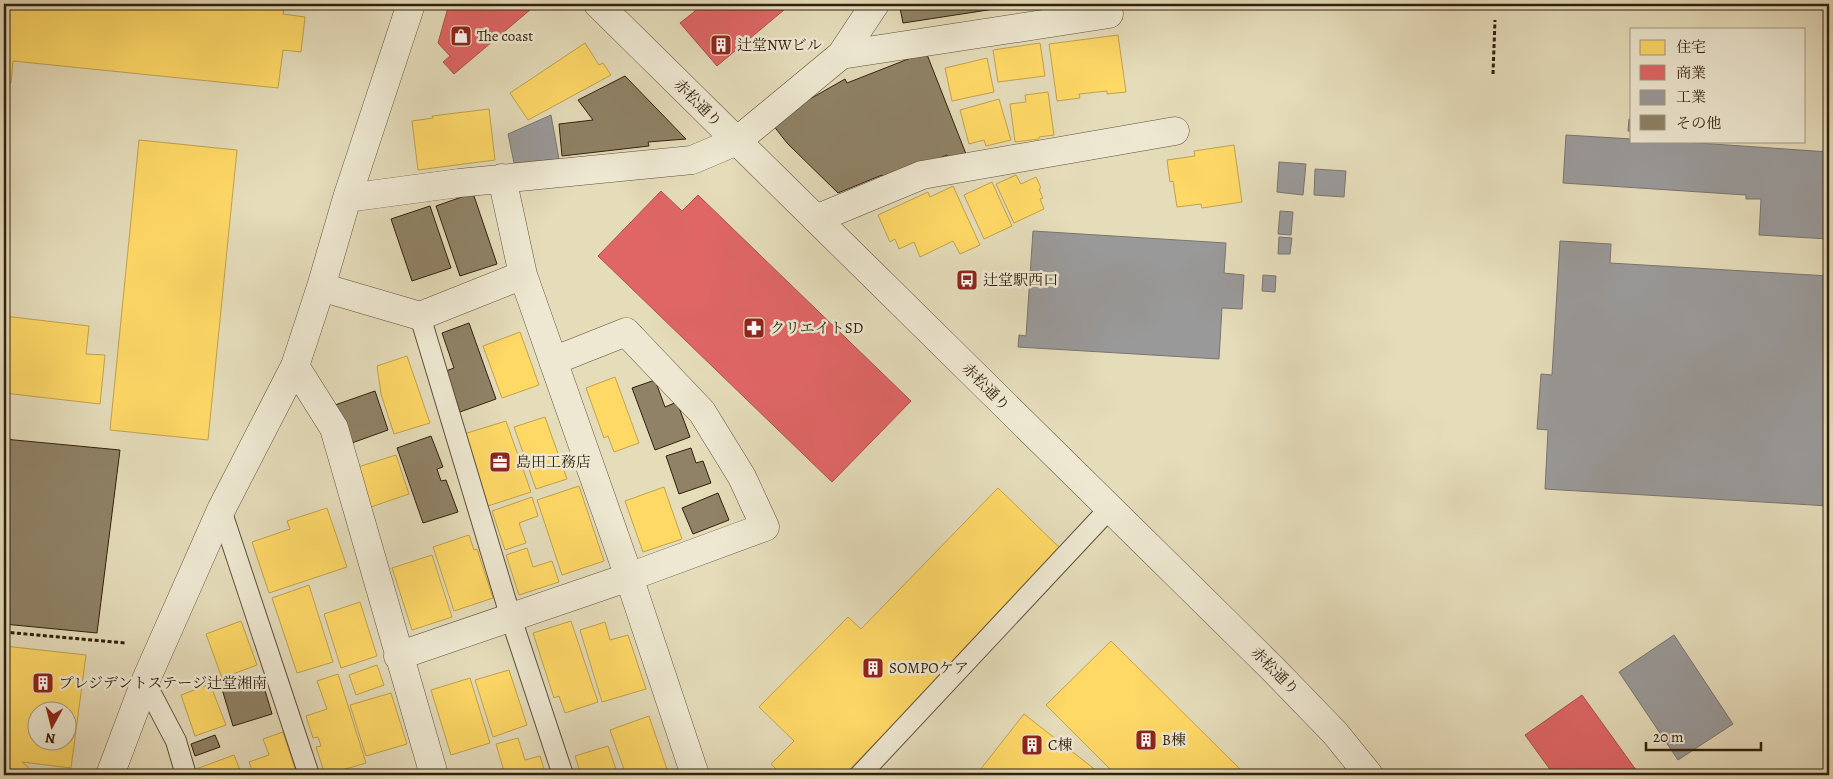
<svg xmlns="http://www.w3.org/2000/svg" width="1833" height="779" font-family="Alegreya,'Noto Serif JP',serif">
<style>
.homes{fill:#ffd966;stroke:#c1a24b;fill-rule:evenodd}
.shops{fill:#e06666;stroke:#ac514b}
.industry{fill:#999;stroke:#7a756f}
.building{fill:#8f8266;stroke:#31200c}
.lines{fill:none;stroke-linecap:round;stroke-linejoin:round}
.service-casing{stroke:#5e4f38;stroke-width:22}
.minor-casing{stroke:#5e4f38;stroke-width:29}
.tertiary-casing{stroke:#5e4f38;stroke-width:29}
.path{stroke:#31200c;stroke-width:3;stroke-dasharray:4 2.5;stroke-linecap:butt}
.service{stroke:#eee8d2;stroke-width:20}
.minor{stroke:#eee8d2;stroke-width:28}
.tertiary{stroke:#eee8d2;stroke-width:28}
.labels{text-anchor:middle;stroke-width:5;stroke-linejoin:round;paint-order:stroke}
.poi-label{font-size:15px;fill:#31200c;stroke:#eee8d2;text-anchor:start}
.street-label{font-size:15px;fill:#31200c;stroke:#eee8d2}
</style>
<rect width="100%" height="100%" fill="#e5dcba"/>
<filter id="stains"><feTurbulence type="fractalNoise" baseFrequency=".004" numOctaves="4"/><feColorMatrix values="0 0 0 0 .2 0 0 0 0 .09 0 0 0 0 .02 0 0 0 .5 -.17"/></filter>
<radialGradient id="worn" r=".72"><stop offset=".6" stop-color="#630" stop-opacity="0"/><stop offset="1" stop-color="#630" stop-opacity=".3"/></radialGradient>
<path class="homes" d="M 4,4 L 285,4 L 283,14 L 305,17 L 301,52 L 283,50 L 278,88 L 13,61 L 11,83 L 4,83 Z
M 1059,4 L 1079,4 L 1060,9 Z
M 1118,35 L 1126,92 L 1107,94 L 1107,91 L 1079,94 L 1080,98 L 1057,101 L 1049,44 Z
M 585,43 L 599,65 L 603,63 L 611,75 L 528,120 L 510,93 Z
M 1040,43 L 1045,76 L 998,82 L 993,50 Z
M 987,58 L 994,92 L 952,101 L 945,68 Z
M 1048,92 L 1054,135 L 1039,137 L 1039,139 L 1015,142 L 1010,104 L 1026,102 L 1025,95 Z
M 999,99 L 1011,140 L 986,146 L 984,140 L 969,144 L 960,110 Z
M 489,109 L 495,160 L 418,170 L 412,121 L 433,118 L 432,116 Z
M 139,140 L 237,150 L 208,440 L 110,430 Z
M 1234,145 L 1242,202 L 1202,208 L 1201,204 L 1177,207 L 1173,181 L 1170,182 L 1167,160 L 1195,156 L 1194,151 Z
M 1016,175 L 1021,184 L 1036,177 L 1041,188 L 1039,189 L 1043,198 L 1040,199 L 1044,209 L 1014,223 L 996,184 Z
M 992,182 L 1012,226 L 984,239 L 964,195 Z
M 953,186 L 980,245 L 960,254 L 953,241 L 920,257 L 914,242 L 899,249 L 895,239 L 890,242 L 878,215 L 928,192 L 930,197 Z
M 4,316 L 89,326 L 86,354 L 105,355 L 100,404 L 4,393 Z
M 520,332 L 539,385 L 502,398 L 483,346 Z
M 407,356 L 430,423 L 394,434 L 381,394 L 377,366 Z
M 615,377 L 639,443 L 614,452 L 608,436 L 604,438 L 586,388 Z
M 545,417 L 567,479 L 536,489 L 514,427 Z
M 506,421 L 531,492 L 488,506 L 464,434 Z
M 396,455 L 409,494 L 371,507 L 358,467 Z
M 579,486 L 604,561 L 562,575 L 537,500 Z
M 664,487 L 682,539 L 643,552 L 625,501 Z
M 998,488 L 1063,551 L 844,775 L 782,775 L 771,764 L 794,741 L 759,707 L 848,617 L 861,629 Z
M 532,497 L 538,516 L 519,523 L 526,543 L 505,550 L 492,511 Z
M 327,508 L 347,567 L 269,593 L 252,542 L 290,529 L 287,521 Z
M 469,535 L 474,550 L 477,549 L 493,598 L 454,611 L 433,547 Z
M 527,548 L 533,567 L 552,561 L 559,582 L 519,595 L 506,555 Z
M 432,555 L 452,617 L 412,630 L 392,568 Z
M 309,585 L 333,662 L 297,673 L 272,598 Z
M 360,602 L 377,656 L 341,668 L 324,614 Z
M 241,621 L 257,665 L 222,678 L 206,634 Z
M 571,621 L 598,702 L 565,713 L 559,696 L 554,698 L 533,633 Z
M 605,622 L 610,640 L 628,635 L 646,689 L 602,702 L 580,630 Z
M 1111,641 L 1246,775 L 1116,775 L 1046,705 Z
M 4,646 L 86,655 L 71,768 L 22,762 L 28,767 L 28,775 L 4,775 ZM 38,712 L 68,712 L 68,742 L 38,742 Z
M 377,665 L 384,685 L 356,695 L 349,675 Z
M 509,670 L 527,725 L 493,737 L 475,680 Z
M 338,674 L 366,763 L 325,775 L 316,747 L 321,746 L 318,737 L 313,738 L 306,716 L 327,709 L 317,681 Z
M 470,678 L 490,743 L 451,755 L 431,690 Z
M 210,684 L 226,725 L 195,736 L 181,695 Z
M 391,693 L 407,744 L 366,756 L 350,705 Z
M 1024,714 L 1102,775 L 976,775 Z
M 649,716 L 669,775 L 626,775 L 610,730 Z
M 283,732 L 297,775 L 254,775 L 249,762 L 269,755 L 263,739 Z
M 518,738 L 525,760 L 540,756 L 546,775 L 505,775 L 496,744 Z
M 608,746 L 618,775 L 581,775 L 575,756 Z
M 234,755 L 242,775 L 199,775 L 196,769 Z
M 488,771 L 489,775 L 472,775 Z"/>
<path class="shops" d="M 449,4 L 537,4 L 454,74 L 443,62 L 450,56 L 438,43 Z
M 704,4 L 791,4 L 717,66 L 680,23 Z
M 661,191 L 682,211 L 698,195 L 911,401 L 832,482 L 598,256 Z
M 1582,695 L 1639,774 L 1637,775 L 1554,775 L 1525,735 Z"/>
<path class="industry" d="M 551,115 L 559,159 L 514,163 L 508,134 Z
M 1629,119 L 1632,119 L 1632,131 L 1628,131 Z
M 1566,135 L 1632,139 L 1632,141 L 1669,141 L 1829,152 L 1829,239 L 1759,235 L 1761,199 L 1746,199 L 1746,195 L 1563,183 Z
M 1279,162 L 1306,164 L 1303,195 L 1277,192 Z
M 1315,169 L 1346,171 L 1344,197 L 1314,195 Z
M 1280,211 L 1293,212 L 1291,235 L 1278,234 Z
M 1033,231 L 1226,243 L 1224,273 L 1244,275 L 1242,309 L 1222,308 L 1219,359 L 1018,347 L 1019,335 L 1026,336 Z
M 1279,237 L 1292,238 L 1290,254 L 1278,254 Z
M 1560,241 L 1611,244 L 1610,263 L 1829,276 L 1829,506 L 1545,489 L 1548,430 L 1537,429 L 1541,374 L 1552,375 Z
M 1263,275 L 1276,276 L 1275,292 L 1262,291 Z
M 1674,635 L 1733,724 L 1678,760 L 1619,672 Z"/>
<path class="building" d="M 903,4 L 1027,4 L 903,23 L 900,8 Z
M 926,52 L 966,154 L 950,161 L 947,155 L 884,180 L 882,175 L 838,193 L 787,143 L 773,125 L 780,116 L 845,79 L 847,83 Z
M 625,76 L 686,139 L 648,142 L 649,146 L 562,156 L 559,124 L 593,120 L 578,100 Z
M 473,193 L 497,264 L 460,276 L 436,206 Z
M 430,206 L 451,268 L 412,281 L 391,219 Z
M 469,323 L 496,399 L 460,412 L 446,371 L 454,368 L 442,333 Z
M 655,380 L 665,407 L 677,402 L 690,437 L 655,450 L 632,388 Z
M 375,391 L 388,430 L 349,444 L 335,405 Z
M 431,436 L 443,467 L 437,469 L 441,481 L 446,480 L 458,512 L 423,523 L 397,448 Z
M 4,439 L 120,450 L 97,633 L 4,624 Z
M 691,448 L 696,463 L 703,461 L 711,483 L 679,494 L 666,456 Z
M 718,493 L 729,520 L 693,534 L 682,508 Z
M 261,677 L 272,714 L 233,726 L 222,689 Z
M 215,735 L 220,747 L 195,756 L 191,744 Z"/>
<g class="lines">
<g class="service-casing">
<path id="service" d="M 420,316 L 511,618 L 563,775
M 221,510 L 309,775
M 145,682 L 176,741 L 186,775
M 860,775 L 1110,508"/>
</g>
<g class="minor-casing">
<path id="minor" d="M 841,55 L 1109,14
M 502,178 L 523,275
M 347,198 L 459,183 L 692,160 L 737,141 L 841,55 L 875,4
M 816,219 L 922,175 L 1175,131
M 321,287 L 420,316 L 523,275 L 629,577 L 695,775
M 295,366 L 334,428 L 434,775
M 398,656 L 629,577 L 765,527 L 742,477 L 702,412 L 626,332 L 553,361
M 110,775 L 145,682 L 221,510 L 295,366 L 321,287 L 347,198 L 411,4"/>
</g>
<g class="tertiary-casing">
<path id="tertiary" d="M 598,4 L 1272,668 L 1335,733 L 1369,775"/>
</g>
<path class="path" d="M 1493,74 L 1495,20
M 4,632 L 125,643"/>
<use href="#service" class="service"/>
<use href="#minor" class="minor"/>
<use href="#tertiary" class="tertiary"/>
</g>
<defs>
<g id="shop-square" transform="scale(1.125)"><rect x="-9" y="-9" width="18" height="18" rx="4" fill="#8f2418" stroke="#eee8d2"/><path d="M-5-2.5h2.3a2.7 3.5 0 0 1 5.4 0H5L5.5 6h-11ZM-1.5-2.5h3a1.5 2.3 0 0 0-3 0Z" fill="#fff"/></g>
<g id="building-square" transform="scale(1.125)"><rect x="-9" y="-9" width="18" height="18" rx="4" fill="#8f2418" stroke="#eee8d2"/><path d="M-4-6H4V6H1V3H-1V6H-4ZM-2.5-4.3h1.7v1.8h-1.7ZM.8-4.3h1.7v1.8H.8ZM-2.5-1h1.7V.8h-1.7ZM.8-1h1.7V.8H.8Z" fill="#fff"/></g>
<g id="bus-square" transform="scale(1.125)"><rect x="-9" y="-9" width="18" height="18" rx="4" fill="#8f2418" stroke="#eee8d2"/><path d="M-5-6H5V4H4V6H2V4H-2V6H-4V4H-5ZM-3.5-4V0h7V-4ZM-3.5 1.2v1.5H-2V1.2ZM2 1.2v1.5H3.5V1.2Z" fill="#fff"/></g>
<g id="pharmacy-square" transform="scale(1.125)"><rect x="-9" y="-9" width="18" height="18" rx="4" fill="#8f2418" stroke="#eee8d2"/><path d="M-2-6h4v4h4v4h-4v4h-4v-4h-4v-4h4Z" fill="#fff"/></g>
<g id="office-square" transform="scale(1.125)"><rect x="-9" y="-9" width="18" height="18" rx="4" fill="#8f2418" stroke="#eee8d2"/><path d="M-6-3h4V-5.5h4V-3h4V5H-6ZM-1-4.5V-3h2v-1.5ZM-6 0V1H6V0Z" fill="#fff"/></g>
</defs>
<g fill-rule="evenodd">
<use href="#shop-square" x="461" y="36"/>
<use href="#building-square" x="721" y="45"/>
<use href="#bus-square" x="967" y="280"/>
<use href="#pharmacy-square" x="754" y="328"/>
<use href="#office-square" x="500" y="462"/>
<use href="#building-square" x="873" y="668"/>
<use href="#building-square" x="43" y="683"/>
<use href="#building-square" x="1146" y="740"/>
<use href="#building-square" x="1032" y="745"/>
</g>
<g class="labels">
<g class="poi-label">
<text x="477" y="41">The coast</text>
<text x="737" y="50">辻堂NWビル</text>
<text x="983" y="285">辻堂駅西口</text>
<text x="770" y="333">クリエイトSD</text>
<text x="516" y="467">島田工務店</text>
<text x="889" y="673">SOMPOケア</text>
<text x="59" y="688">プレジデントステージ辻堂湘南</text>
<text x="1162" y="745">B棟</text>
<text x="1048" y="750">C棟</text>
</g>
<g class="street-label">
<text transform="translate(698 103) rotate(45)" y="5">赤松通り</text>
<text transform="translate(986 387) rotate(45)" y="5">赤松通り</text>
<text transform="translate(1275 671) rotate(45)" y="5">赤松通り</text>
</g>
</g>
<rect width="1833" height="779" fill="none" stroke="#e5dcba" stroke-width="20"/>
<rect x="5" y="5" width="1823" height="769" fill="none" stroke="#31200c" stroke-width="2.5"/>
<rect x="10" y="10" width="1813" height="759" fill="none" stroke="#31200c"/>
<rect x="1630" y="28" width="175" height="115" fill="#eee8d2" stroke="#a29883"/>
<rect x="1640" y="40" width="25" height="15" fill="#ffd966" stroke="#a29883"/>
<text x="1676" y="52" font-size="15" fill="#31200c">住宅</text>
<rect x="1640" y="65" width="25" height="15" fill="#e06666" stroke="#a29883"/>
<text x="1676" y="78" font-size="15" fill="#31200c">商業</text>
<rect x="1640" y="90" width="25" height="15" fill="#999999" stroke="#a29883"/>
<text x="1676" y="102" font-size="15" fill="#31200c">工業</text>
<rect x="1640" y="115" width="25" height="15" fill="#8f8266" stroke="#a29883"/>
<text x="1676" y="128" font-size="15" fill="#31200c">その他</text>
<g transform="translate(52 726) rotate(187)"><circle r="24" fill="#eee8d2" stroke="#a29883"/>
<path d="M0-4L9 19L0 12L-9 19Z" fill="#8f2418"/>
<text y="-8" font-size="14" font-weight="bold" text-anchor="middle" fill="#31200c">N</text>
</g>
<path d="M1646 742v8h115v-8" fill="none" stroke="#31200c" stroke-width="2.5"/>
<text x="1653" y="742" font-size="15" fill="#31200c" stroke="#eee8d2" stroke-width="4" paint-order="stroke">20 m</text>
<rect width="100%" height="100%" filter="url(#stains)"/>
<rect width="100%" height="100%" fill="url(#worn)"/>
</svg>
